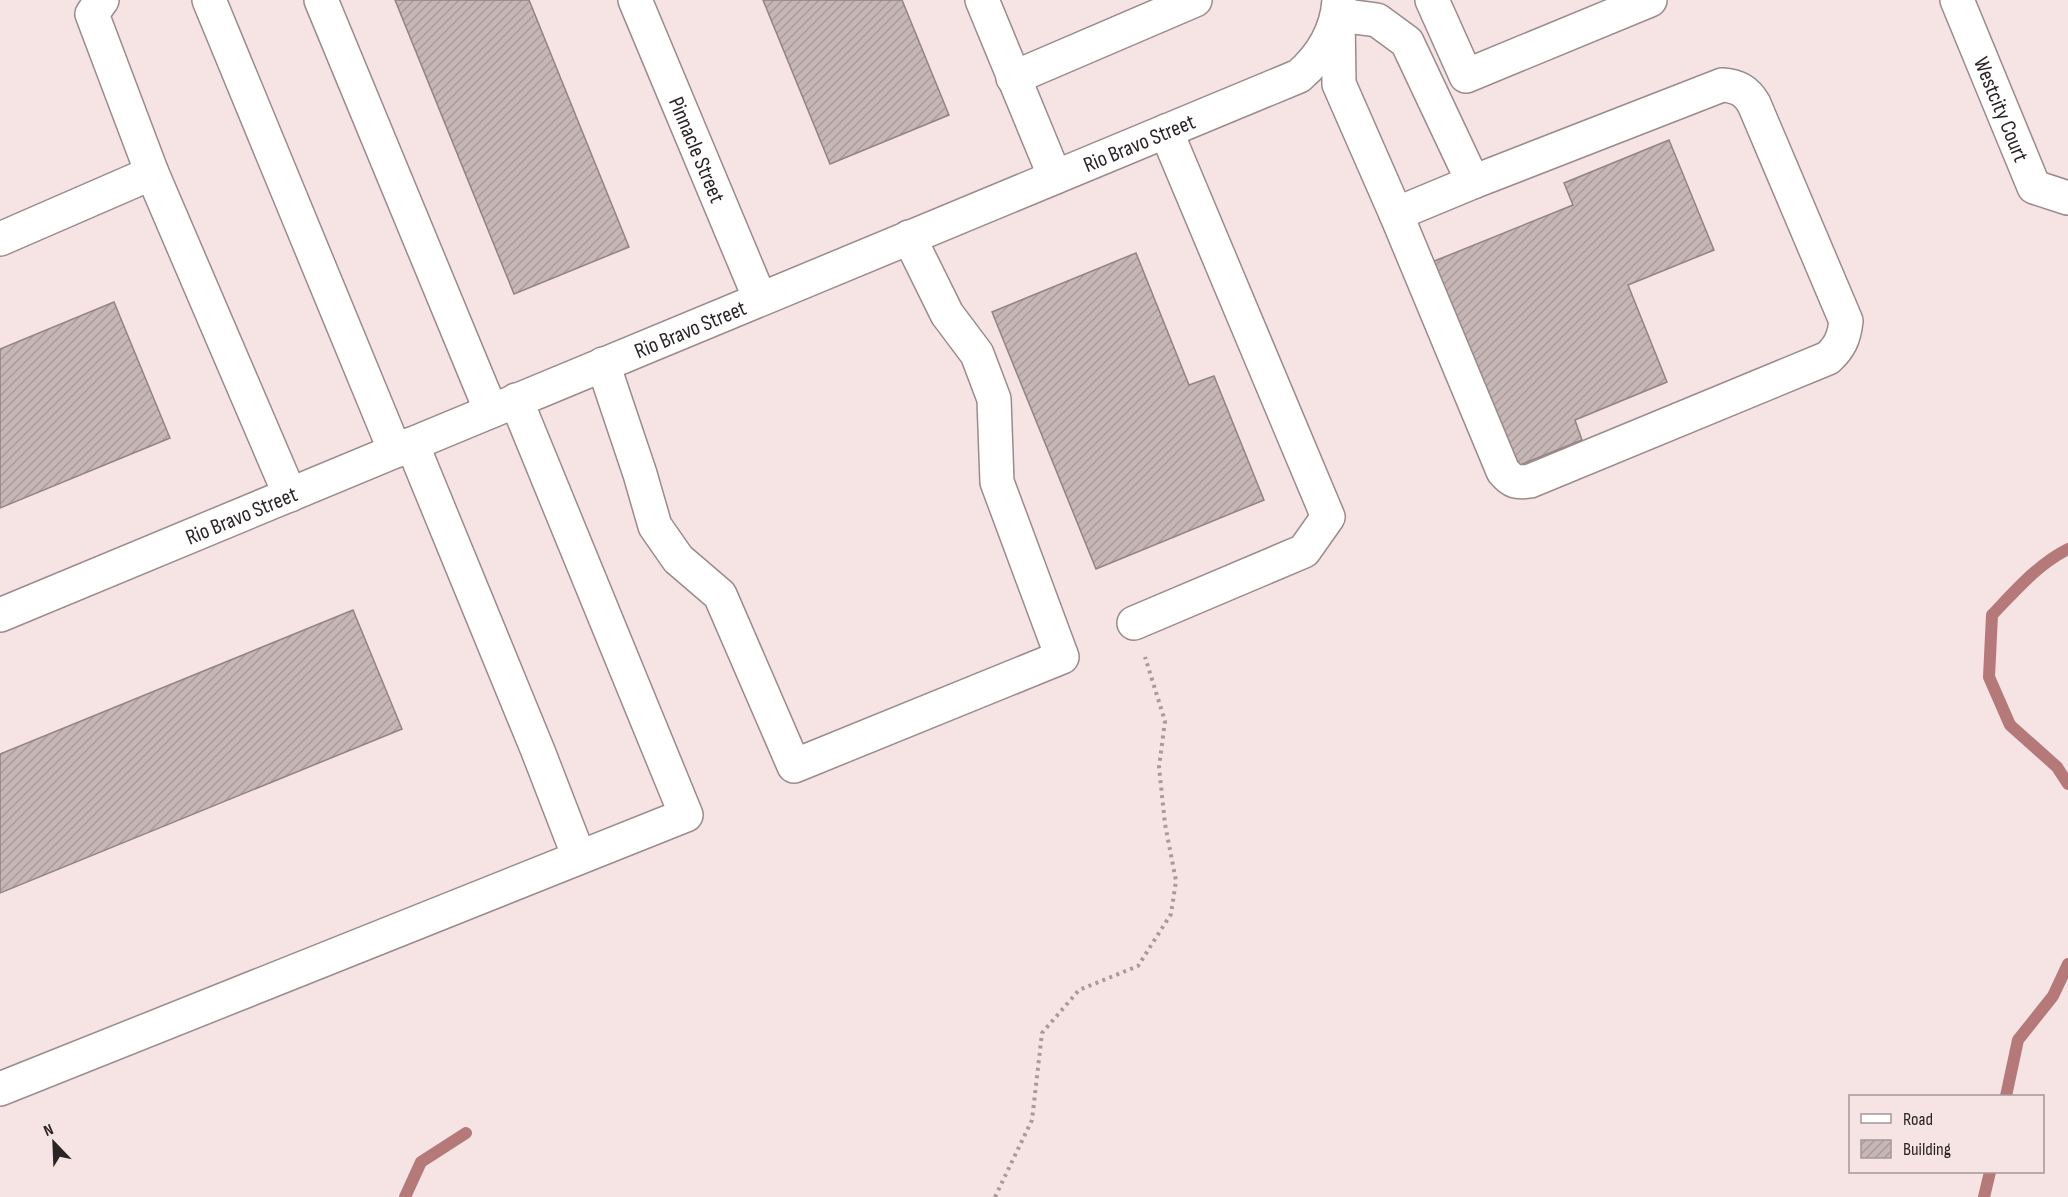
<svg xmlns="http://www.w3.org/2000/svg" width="2068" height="1197" font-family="'Sofia Sans Condensed',sans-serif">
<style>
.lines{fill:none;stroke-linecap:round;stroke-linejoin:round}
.stream{stroke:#b5797a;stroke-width:12}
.building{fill:url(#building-hatch);stroke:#938383;stroke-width:1.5}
.minor-casing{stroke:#9b8b8b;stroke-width:36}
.path{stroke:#a79a9a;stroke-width:4;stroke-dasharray:3 4.5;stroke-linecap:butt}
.minor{stroke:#fff;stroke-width:33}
.labels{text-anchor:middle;stroke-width:5;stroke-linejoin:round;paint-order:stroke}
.street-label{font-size:22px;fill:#2b2424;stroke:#f5e4e3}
</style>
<defs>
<pattern id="building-hatch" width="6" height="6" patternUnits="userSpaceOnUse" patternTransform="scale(1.5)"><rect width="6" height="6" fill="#c6b6b5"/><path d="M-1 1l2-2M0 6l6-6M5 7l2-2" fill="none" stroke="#aa9c9c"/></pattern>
</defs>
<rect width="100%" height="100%" fill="#f5e4e3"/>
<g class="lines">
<path class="stream" d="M 2068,549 C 2038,564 2015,591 1992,615 L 1989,677 L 2010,725 L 2057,767 L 2068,784
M 2006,1096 L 2018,1040 L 2053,996 L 2068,964
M 405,1197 L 421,1162 L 466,1133
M 1984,1197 L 1990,1172"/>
</g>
<path class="building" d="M 395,0 L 529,0 L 629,247 L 514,294 Z
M 763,0 L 902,0 L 949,115 L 830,164 Z
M 1669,140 L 1714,250 L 1628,285 L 1667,382 L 1575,420 L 1582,440 L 1515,467 L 1432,262 L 1573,205 L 1564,183 Z
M 1136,253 L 1189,385 L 1214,376 L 1264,500 L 1096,569 L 992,312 Z
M 114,302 L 170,438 L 0,508 L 0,349 Z
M 353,610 L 402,729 L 0,893 L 0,754 Z"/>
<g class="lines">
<g class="minor-casing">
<g id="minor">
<path d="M 102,0 L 92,14 L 152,173"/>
<path d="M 209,0 L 395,451"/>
<path d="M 321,0 L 491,411"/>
<path id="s1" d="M 635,0 L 760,299"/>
<path d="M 982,0 L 1055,177"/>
<path d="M 1432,0 L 1466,76 L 1650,0"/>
<path id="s2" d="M 1957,0 L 2034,187 L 2068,198"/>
<path d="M 1338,15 L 1377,20 L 1407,42 L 1473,182 L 1396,214 L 1339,84 Z"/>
<path d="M 1013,78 L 1195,0"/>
<path d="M 1396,214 L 1503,471 C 1512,482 1517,483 1530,481 L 1828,358 C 1840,347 1844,338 1846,321 L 1754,104 C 1746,90 1737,86 1722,85 L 1473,182"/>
<path d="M 0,239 L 152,173 L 290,495"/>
<path d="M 603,364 L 640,474 L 655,526 L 678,559 L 720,595 L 794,766 L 1062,657 L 997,482 L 994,399 L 977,354 L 947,314 L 909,237"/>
<path d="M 412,444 L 538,751 L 579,857"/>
<path id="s3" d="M 0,615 L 1299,76 C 1322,56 1337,31 1339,0"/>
<path d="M 1134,623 L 1304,551 L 1328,517 L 1166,131"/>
<path d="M 0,1089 L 686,815 L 516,400"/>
</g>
</g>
<path class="path" d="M 995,1197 L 1032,1120 L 1042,1033 L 1079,990 L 1138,966 L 1171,914 L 1176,881 L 1165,824 L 1159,767 L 1165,721 L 1145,657"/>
<use href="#minor" class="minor"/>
</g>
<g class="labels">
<g class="street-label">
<text dy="8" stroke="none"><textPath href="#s2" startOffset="118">Westcity Court</textPath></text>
<text dy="8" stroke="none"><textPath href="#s3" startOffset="1233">Rio Bravo Street</textPath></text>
<text dy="8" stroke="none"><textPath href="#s1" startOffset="162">Pinnacle Street</textPath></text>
<text dy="8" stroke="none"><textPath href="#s3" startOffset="747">Rio Bravo Street</textPath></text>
<text dy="8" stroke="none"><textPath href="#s3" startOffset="261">Rio Bravo Street</textPath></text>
</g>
</g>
<rect x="1849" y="1095" width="195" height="78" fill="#f5e4e3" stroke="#a49797" stroke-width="1.5"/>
<rect x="1861" y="1114" width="30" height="9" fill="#ffffff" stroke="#a49797" stroke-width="1.5"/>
<text x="1903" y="1125" font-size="18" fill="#2b2424">Road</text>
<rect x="1861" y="1140" width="30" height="18" fill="url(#building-hatch)" stroke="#a49797" stroke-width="1.5"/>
<text x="1903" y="1155" font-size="18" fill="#2b2424">Building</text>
<g transform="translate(54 1143) rotate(337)" stroke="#f5e4e3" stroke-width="4.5" paint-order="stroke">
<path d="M0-4.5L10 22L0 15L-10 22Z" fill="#2b2424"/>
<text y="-9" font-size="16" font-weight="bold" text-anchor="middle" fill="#2b2424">N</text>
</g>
</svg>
